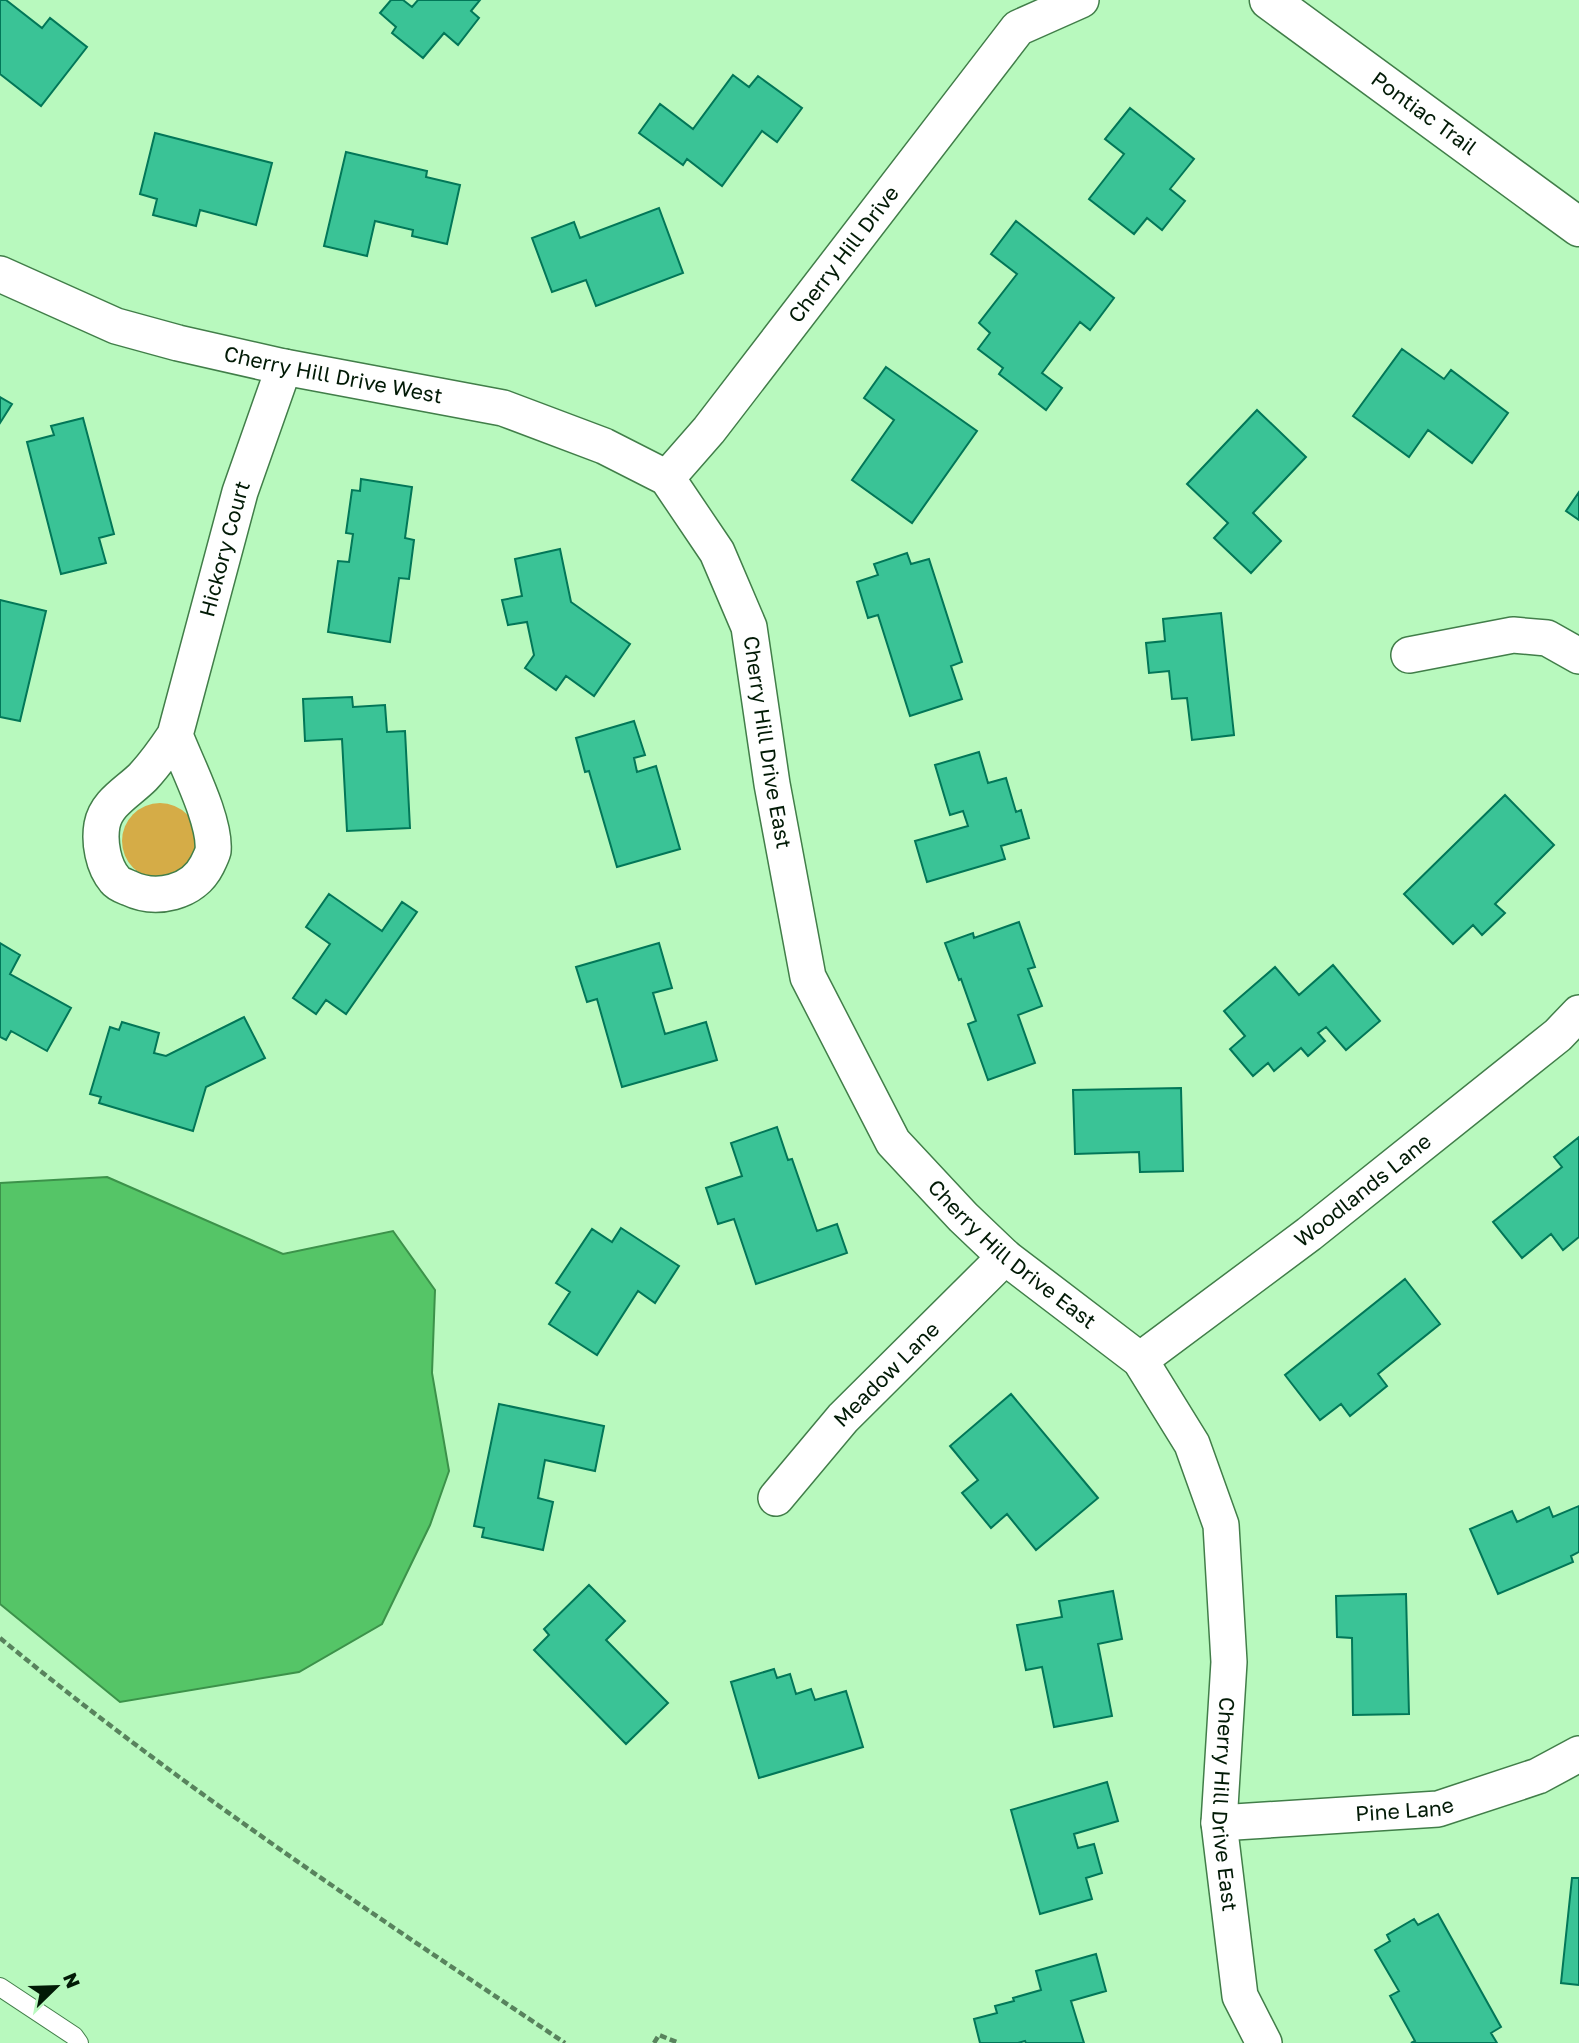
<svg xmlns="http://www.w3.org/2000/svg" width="1579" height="2043" font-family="'Golos Text',sans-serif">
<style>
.green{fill:#d5ac47}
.water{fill:#55c567;stroke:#3c924a;stroke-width:2}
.building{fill:#3ac396;stroke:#027758;stroke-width:2}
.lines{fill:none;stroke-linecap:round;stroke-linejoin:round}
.service-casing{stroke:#417e49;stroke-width:20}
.minor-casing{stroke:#417e49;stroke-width:38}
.secondary-casing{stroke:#417e49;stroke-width:41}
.path{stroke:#58835d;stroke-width:4.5;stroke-dasharray:7 3.5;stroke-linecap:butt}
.service{stroke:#fff;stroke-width:18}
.minor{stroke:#fff;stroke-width:35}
.secondary{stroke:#fff;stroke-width:38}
.labels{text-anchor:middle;stroke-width:5;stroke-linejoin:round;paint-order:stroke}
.street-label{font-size:21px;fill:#021a06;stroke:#b8f9be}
</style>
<rect width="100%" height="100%" fill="#b8f9be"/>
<path class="green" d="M122 841a38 38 0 1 1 76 0a38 38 0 1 1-76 0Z"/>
<path class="water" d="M 107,1177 L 283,1254 L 393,1231 L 435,1290 L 432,1373 L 449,1471 L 430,1525 L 382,1624 L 299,1672 L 120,1702 L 0,1604 L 0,1183 Z"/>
<path class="building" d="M 0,0 L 6,0 L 42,28 L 50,18 L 87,47 L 41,106 L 0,74 Z
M 391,0 L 403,0 L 412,7 L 418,0 L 480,0 L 471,11 L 479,18 L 458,45 L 444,33 L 423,58 L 392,33 L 396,27 L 380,13 Z
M 733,75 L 749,87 L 758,76 L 802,108 L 777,142 L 762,131 L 722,186 L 687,159 L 683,165 L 639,133 L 660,104 L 693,129 Z
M 1130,108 L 1194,159 L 1170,189 L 1185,201 L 1162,230 L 1147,218 L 1134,234 L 1089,199 L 1124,154 L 1105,139 Z
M 155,133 L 272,163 L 256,225 L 200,210 L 196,226 L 153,215 L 157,199 L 140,194 Z
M 346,152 L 427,171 L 426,177 L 460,185 L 447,244 L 412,236 L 413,230 L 375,221 L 367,256 L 324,246 Z
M 659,208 L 683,273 L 596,306 L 586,280 L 552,292 L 532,238 L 574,222 L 580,238 Z
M 1016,221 L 1114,298 L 1090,330 L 1080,322 L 1042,373 L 1062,388 L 1046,410 L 999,374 L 1003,368 L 978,349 L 990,333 L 979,323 L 1017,274 L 991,254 Z
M 1402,349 L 1444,379 L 1451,370 L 1508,413 L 1472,463 L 1428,430 L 1409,457 L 1353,416 Z
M 886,367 L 977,431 L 912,523 L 852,480 L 894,420 L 864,398 Z
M 0,397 L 12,404 L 0,423 Z
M 1257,410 L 1306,457 L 1253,513 L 1281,541 L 1251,573 L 1214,538 L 1228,523 L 1187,484 Z
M 83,418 L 114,534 L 99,538 L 106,563 L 61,574 L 27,442 L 54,435 L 51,426 Z
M 361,479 L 412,487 L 405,538 L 414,540 L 409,579 L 399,578 L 390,642 L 328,632 L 338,561 L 349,562 L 353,534 L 346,533 L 352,490 L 360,491 Z
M 1579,492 L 1579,520 L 1566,511 Z
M 560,549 L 571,602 L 630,644 L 594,696 L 566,676 L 556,690 L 525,668 L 534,655 L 527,622 L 508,625 L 502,600 L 522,596 L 515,559 Z
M 907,553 L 911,564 L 929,559 L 962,662 L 951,666 L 962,699 L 910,716 L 878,615 L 868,618 L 857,582 L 878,575 L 874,564 Z
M 0,600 L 46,611 L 20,721 L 0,717 Z
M 1221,613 L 1234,735 L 1192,740 L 1187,698 L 1172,699 L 1169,671 L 1149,673 L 1146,643 L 1165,641 L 1163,619 Z
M 352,697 L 353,707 L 385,705 L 387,732 L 405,731 L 410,828 L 347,831 L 342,739 L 305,741 L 303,699 Z
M 634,721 L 645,755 L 634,758 L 637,772 L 656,766 L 680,849 L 617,867 L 589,771 L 585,772 L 576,738 Z
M 979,752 L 988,783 L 1006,778 L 1016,812 L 1021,810 L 1029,838 L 1001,846 L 1005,859 L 927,882 L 915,841 L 968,826 L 963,811 L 950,815 L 935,765 Z
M 1505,795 L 1554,845 L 1495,904 L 1505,913 L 1482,935 L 1473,925 L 1453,944 L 1404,894 Z
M 329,894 L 382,931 L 402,902 L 417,912 L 346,1014 L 326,1000 L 316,1014 L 293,998 L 330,944 L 306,927 Z
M 1019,922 L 1035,967 L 1028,969 L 1042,1006 L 1018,1015 L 1035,1063 L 988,1080 L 968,1024 L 976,1021 L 961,979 L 959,980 L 945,943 L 973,933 L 974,938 Z
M 0,943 L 20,955 L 10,974 L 71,1008 L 47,1051 L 11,1031 L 6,1040 L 0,1037 Z
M 659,943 L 672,988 L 653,993 L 665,1034 L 706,1022 L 717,1060 L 622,1087 L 597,999 L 587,1002 L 576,967 Z
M 1333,965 L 1380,1021 L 1346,1050 L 1326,1027 L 1318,1033 L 1325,1041 L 1308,1056 L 1301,1048 L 1274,1071 L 1268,1063 L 1253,1076 L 1230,1049 L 1245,1036 L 1224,1011 L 1275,967 L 1299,995 Z
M 244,1017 L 265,1058 L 206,1087 L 193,1131 L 99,1103 L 101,1097 L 90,1094 L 110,1027 L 119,1030 L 122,1022 L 159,1033 L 154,1053 L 166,1056 Z
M 1181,1088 L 1183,1171 L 1140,1172 L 1139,1152 L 1075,1154 L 1073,1090 Z
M 777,1127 L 788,1160 L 792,1159 L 817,1231 L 837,1224 L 847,1253 L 756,1284 L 734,1219 L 718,1224 L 706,1188 L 742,1176 L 731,1143 Z
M 1579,1137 L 1579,1237 L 1563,1250 L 1551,1234 L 1522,1258 L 1493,1222 L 1562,1167 L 1554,1157 Z
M 621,1228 L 679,1266 L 655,1303 L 638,1291 L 597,1355 L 549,1324 L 570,1292 L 556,1283 L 592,1229 L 612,1242 Z
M 1405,1279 L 1440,1324 L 1378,1374 L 1387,1386 L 1350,1416 L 1341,1404 L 1320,1420 L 1285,1375 Z
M 1011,1394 L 1098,1498 L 1036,1550 L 1007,1514 L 991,1528 L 962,1493 L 978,1480 L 950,1446 Z
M 499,1404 L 604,1426 L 595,1471 L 545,1460 L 538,1498 L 553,1502 L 543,1550 L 482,1537 L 484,1528 L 474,1526 Z
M 1579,1506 L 1579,1552 L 1571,1556 L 1573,1562 L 1498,1594 L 1470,1529 L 1512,1511 L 1517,1522 L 1549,1507 L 1553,1517 Z
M 589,1585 L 625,1621 L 606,1640 L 668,1703 L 626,1744 L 534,1650 L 549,1635 L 544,1629 Z
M 1113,1591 L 1122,1639 L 1098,1644 L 1112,1716 L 1054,1727 L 1042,1667 L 1026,1670 L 1017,1625 L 1062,1617 L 1059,1601 Z
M 1406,1594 L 1409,1714 L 1353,1715 L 1352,1638 L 1337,1637 L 1336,1596 Z
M 774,1669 L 777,1678 L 790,1674 L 796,1694 L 811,1689 L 815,1700 L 846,1691 L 863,1747 L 759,1778 L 731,1682 Z
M 1107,1782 L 1118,1821 L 1074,1834 L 1078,1848 L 1094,1844 L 1102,1873 L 1086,1878 L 1092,1899 L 1040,1914 L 1011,1810 Z
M 1572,1878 L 1579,1878 L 1579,1985 L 1561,1983 Z
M 1438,1914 L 1501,2027 L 1491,2033 L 1497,2043 L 1411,2043 L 1415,2041 L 1390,1996 L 1399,1991 L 1375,1950 L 1390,1941 L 1387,1935 L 1414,1919 L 1418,1925 Z
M 1096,1954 L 1106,1991 L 1071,2001 L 1084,2043 L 1026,2043 L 1025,2041 L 1018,2043 L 980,2043 L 974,2019 L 997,2013 L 995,2006 L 1014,2001 L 1013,1998 L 1041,1990 L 1036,1971 Z"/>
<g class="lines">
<g class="service-casing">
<path id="service" d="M 0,1987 L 74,2036 L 79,2043"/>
</g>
<g class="minor-casing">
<g id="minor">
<path id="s1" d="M 0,274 L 116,326 L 178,343 L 284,367 L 503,408 L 604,446 L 667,478 L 717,552 L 749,627 L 772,784 L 808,977 L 893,1142 L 963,1217 L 1005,1257 L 1140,1360 L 1192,1444 L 1221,1525 L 1229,1662 L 1219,1823 L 1240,1996 L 1264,2043"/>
<path id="s2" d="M 667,478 L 709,430 L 1018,28 L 1081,0"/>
<path d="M 1409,655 L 1513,635 L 1547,638 L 1579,656"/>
<path id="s3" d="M 175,735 C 186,764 216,821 213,851 C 212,855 209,861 207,865 C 193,893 156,901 129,888 C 124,886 118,884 115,880 C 103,866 99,842 102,825 C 106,803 128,792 143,777 C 155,764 165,750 175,735 L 240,492 L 284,367"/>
<path id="s4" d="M 1140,1360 L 1309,1234 L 1558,1035 L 1579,1013"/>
<path id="s5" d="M 776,1498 L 843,1418 L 1005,1257"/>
<path id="s6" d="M 1219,1823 L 1438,1809 L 1538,1776 L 1579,1754"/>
</g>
</g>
<g class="secondary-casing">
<g id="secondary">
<path id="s7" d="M 1269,0 L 1579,227"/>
</g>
</g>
<path class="path" d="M 0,1638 C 179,1786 373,1914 565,2043
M 654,2043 L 659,2035 L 679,2043"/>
<use href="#service" class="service"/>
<use href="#minor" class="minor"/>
<use href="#secondary" class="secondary"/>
</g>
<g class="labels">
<g class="street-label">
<text dy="7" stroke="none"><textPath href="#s7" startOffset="192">Pontiac Trail</textPath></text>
<text dy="7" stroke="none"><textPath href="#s2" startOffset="285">Cherry Hill Drive</textPath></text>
<text dy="7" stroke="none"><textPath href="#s1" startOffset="350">Cherry Hill Drive West</textPath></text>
<text dy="7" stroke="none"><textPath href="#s3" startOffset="612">Hickory Court</textPath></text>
<text dy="7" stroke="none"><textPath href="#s1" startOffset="989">Cherry Hill Drive East</textPath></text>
<text dy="7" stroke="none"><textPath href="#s4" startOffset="280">Woodlands Lane</textPath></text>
<text dy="7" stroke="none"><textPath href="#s1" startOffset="1577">Cherry Hill Drive East</textPath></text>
<text dy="7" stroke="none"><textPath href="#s5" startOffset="166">Meadow Lane</textPath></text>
<text dy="7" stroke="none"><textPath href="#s1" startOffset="2208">Cherry Hill Drive East</textPath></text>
<text dy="7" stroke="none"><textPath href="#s6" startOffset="186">Pine Lane</textPath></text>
</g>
</g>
<g transform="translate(56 1987) rotate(67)" stroke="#b8f9be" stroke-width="5" paint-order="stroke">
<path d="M0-5L12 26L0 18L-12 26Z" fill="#021a06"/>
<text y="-10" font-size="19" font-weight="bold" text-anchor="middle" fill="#021a06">N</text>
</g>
</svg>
